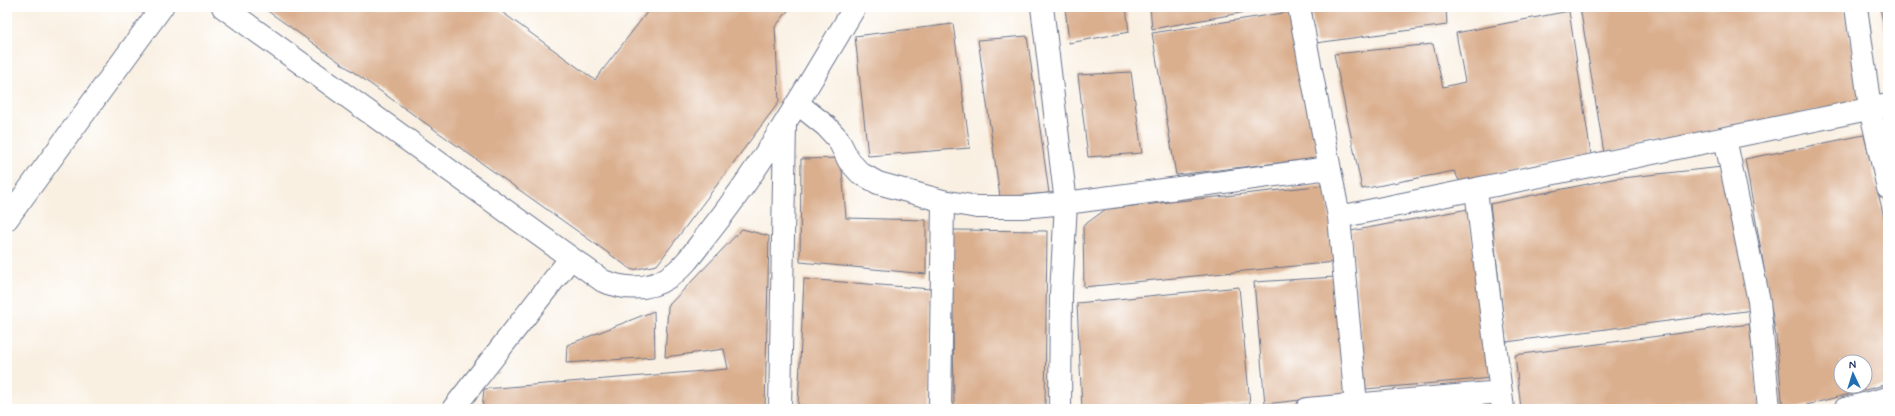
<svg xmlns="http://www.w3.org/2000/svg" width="1895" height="416" font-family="Mynerve,sans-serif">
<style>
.building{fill:#daaf8e;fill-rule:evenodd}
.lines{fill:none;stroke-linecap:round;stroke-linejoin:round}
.minor-casing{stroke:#69738c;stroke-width:24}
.minor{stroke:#fff;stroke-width:22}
</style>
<rect width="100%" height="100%" fill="#fff"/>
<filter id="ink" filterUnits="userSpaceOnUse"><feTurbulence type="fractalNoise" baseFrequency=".025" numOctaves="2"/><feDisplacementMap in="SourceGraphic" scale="8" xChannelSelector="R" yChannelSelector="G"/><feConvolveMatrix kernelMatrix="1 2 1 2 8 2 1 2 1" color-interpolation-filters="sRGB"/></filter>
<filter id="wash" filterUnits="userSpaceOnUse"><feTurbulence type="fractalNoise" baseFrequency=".012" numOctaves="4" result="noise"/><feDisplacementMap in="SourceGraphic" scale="16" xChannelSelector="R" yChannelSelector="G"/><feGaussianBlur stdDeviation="0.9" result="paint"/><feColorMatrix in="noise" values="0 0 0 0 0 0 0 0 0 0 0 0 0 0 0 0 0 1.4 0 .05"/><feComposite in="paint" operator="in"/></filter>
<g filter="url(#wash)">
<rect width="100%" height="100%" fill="#f9f0e2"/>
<g id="blocks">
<path class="building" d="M 262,7 L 495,7 L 595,80 L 651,7 L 791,7 L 775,27 L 779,102 L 657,265 L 632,270 Z
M 1065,7 L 1126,7 L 1129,32 L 1069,43 Z
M 1150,7 L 1268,7 L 1268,8 L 1152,29 Z
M 1311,7 L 1446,7 L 1447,25 L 1316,43 Z
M 1580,7 L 1844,7 L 1862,101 L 1604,153 Z
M 1880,7 L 1888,7 L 1888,41 L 1887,42 Z
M 1569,11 L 1591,155 L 1460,182 L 1454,171 L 1362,189 L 1334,54 L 1433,44 L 1443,87 L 1465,82 L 1456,33 Z
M 1289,12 L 1319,158 L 1176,175 L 1152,33 Z
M 953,24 L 970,148 L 868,156 L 855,36 Z
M 1027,36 L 1049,193 L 1000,197 L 978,40 Z
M 1131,72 L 1142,153 L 1088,157 L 1078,75 Z
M 1864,135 L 1888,234 L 1888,337 L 1886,337 L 1888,384 L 1791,409 L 1783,409 L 1776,336 L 1745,159 ZM 1841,362 L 1865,362 L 1865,386 L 1841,386 Z
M 841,158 L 846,218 L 926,220 L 926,274 L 800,262 L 801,159 Z
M 1722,167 L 1753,310 L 1506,342 L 1490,204 L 1612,179 Z
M 1326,185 L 1335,262 L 1084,287 L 1083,226 L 1106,209 Z
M 1468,209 L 1492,378 L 1366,389 L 1351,231 Z
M 742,229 L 769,236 L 765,409 L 482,409 L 484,389 L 728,369 L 724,349 L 665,357 L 668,306 Z
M 952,230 L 1047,231 L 1045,409 L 954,409 Z
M 1335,277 L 1345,395 L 1265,404 L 1254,282 Z
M 804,279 L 931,289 L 929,409 L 869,409 L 798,405 Z
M 1239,287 L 1250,404 L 1194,409 L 1082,409 L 1077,303 Z
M 654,311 L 655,357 L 566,363 L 567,345 Z
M 1749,324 L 1760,409 L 1521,409 L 1515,355 Z"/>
</g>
</g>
<g filter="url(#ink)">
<use href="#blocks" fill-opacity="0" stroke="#69738c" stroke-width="1"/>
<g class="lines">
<g class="minor-casing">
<path id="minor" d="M 223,7 L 603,281 C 626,290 648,291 669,277 C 686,266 697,247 710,231 C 765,162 809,83 855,7
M 1042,7 L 1066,203 L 1061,294 L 1060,409
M 1299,7 L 1339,217
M 1856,7 L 1870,108 L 1888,188
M 797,103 L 826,126 L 838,139 L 849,161 L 860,173 L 878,183 L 943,201 L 977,207 L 1022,207 L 1066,203 L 1329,168
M 1725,138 L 1759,301 L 1769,409
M 1476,190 L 1503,409
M 7,219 L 162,7
M 1356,405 L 1339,217 L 1888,105
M 453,409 L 570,259
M 780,409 L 785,124
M 940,409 L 943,201
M 1307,409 L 1501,392
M 1845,409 L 1888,398"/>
</g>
<use href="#minor" class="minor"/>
</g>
</g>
<rect width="1895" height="416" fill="none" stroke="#fff" stroke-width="24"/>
<g transform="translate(1853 374) rotate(356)"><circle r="19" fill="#ffffff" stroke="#a4acbf"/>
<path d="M0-3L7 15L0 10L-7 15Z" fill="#1f6fb2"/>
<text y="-6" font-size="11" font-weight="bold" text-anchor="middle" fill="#1b2f5e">N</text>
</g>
</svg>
